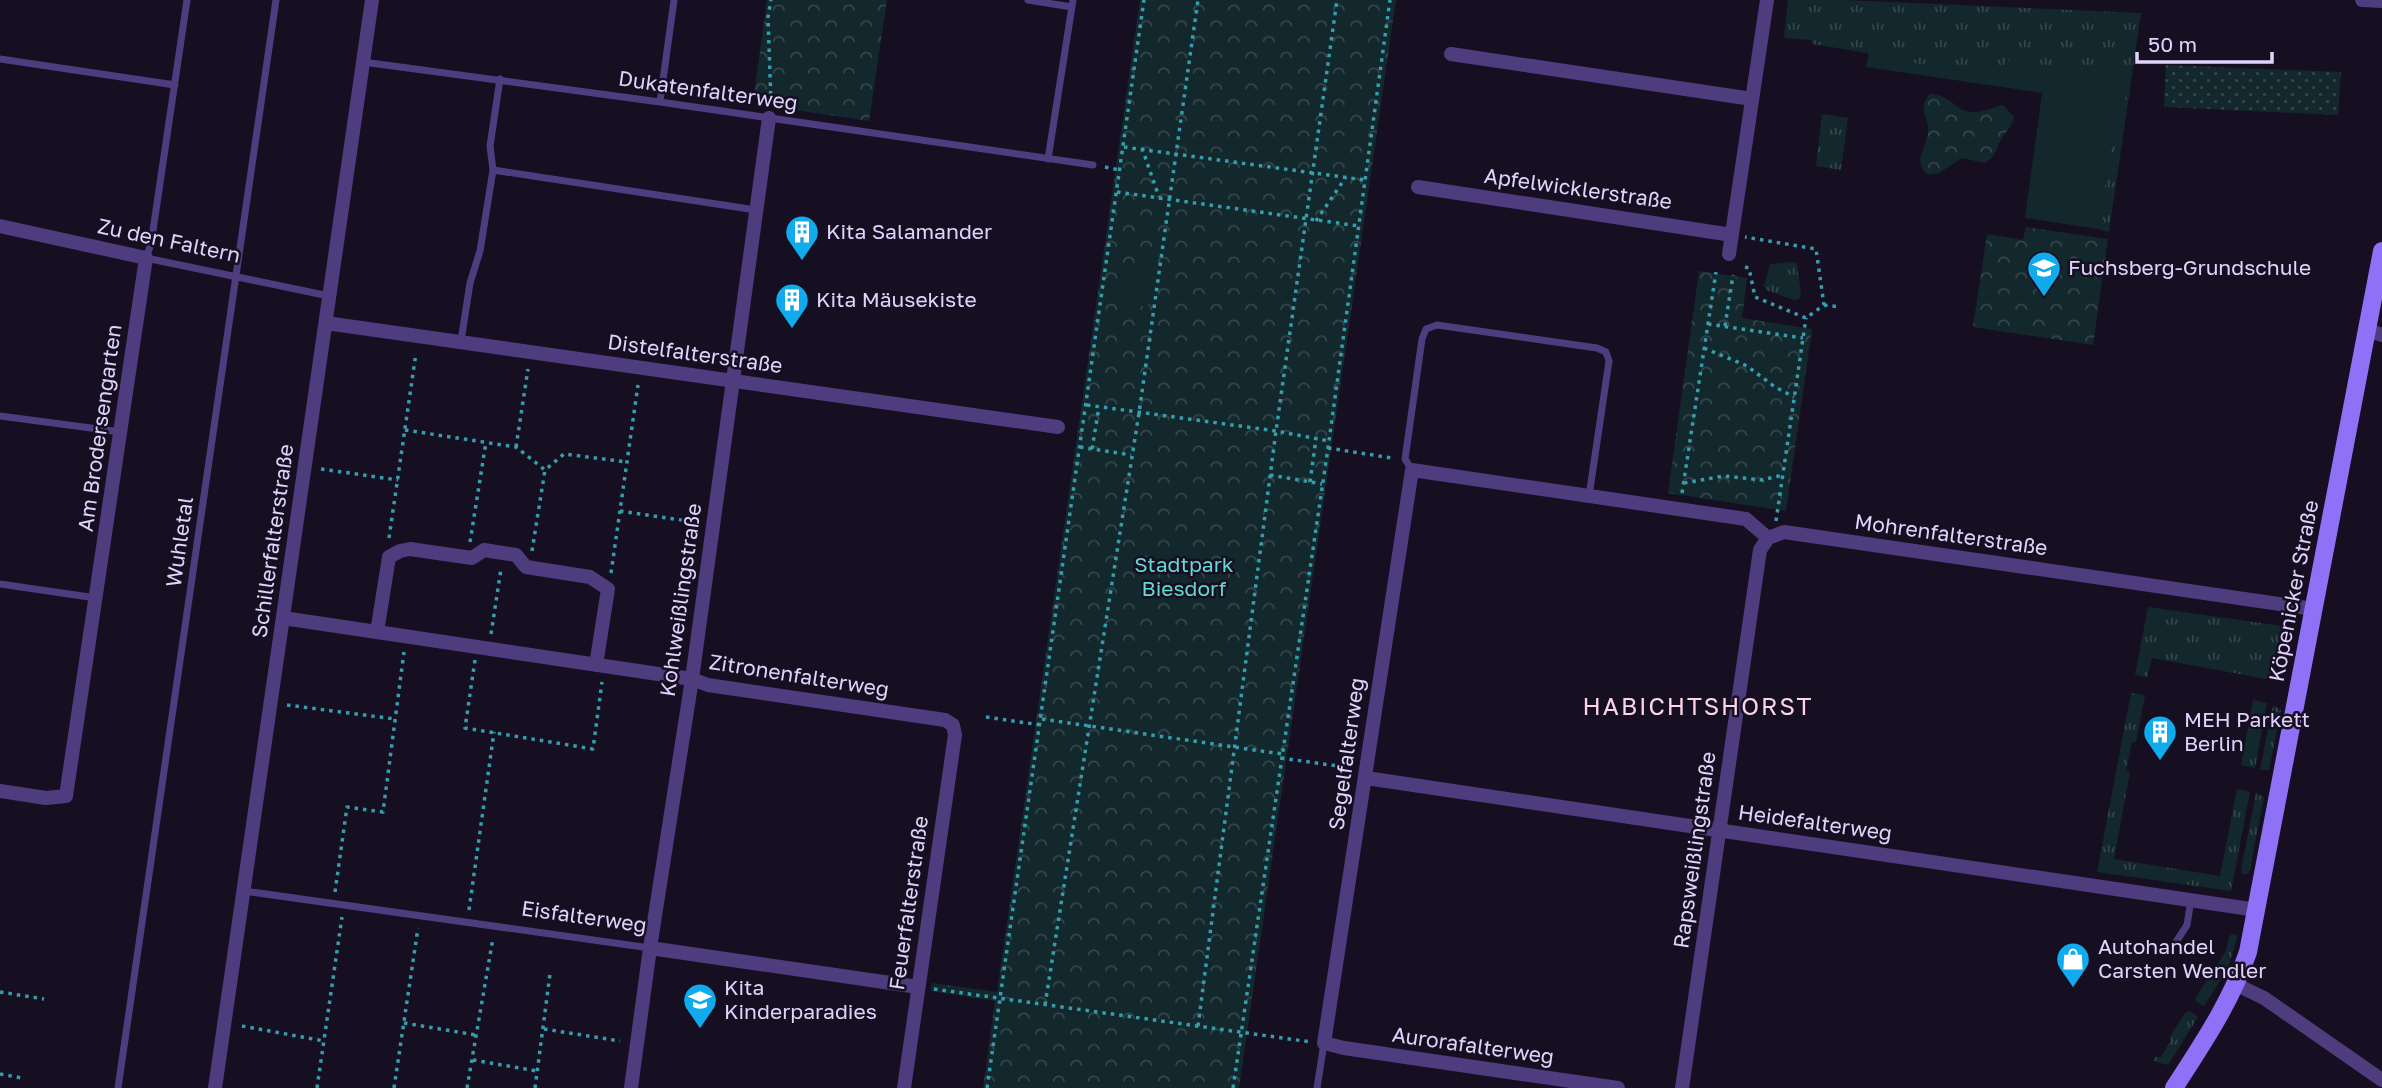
<svg xmlns="http://www.w3.org/2000/svg" width="2382" height="1088" font-family="'Golos Text',sans-serif">
<style>
.grass{fill:url(#grass-tufts)}
.forest{fill:url(#forest-crowns)}
.garden{fill:url(#garden-dots)}
.pitch{fill:#13282c}
.lines{fill:none;stroke-linecap:round;stroke-linejoin:round}
.path{stroke:#369dad;stroke-width:3.5;stroke-dasharray:3.5 5;stroke-linecap:butt}
.lane{stroke:#4d3d7e;stroke-width:7}
.street{stroke:#4d3d7e;stroke-width:14}
.secondary{stroke:#8e71f6;stroke-width:18}
.labels{text-anchor:middle;stroke-width:5;stroke-linejoin:round;paint-order:stroke}
.street-label{font-size:21px;fill:#e0d3fc;stroke:#160f22}
.poi-label{font-size:21px;fill:#e0d3fc;stroke:#160f22;text-anchor:start}
.park-label{font-size:21px;fill:#64d8d1;stroke:#160f22}
.quarter-label{font-size:24px;letter-spacing:2px;fill:#fcd5e6;stroke:#160f22}
</style>
<defs>
<pattern id="grass-tufts" width="24" height="20" patternUnits="userSpaceOnUse" patternTransform="scale(1.75)"><rect width="24" height="20" fill="#13282c"/><path d="M3 7l-1-3M5 7V3M7 7l1-3M15 17l-1-3M17 17v-4M19 17l1-3" fill="none" stroke="#35464c"/></pattern>
<pattern id="forest-crowns" width="20" height="18" patternUnits="userSpaceOnUse" patternTransform="scale(1.75)"><rect width="20" height="18" fill="#13282c"/><path d="M2 6a3 3 0 1 1 6 0M12 15a3 3 0 1 1 6 0" fill="none" stroke="#35464c"/></pattern>
<pattern id="garden-dots" width="8" height="8" patternUnits="userSpaceOnUse" patternTransform="scale(1.75)"><rect width="8" height="8" fill="#13282c"/><path d="M2 2h.1M6 6h.1" fill="none" stroke="#35464c" stroke-width="1.8" stroke-linecap="round"/></pattern>
</defs>
<rect width="100%" height="100%" fill="#160f22"/>
<path class="grass" d="M 1788,0 L 1844,0 L 2141,13 L 2109,232 L 2098,229 L 2116,108 L 2123,109 L 2006,60 L 2004,76 L 1868,57 L 1868,53 L 1812,44 L 1812,40 L 1784,38 Z
M 1822,114 L 1848,118 L 1841,170 L 1816,166 Z
M 1793,262 L 1797,264 L 1801,294 L 1799,299 L 1794,300 L 1766,290 L 1764,286 L 1770,264 Z
M 2148,607 L 2282,626 L 2272,680 L 2152,658 L 2147,677 L 2135,675 Z
M 2131,693 L 2145,695 L 2136,742 L 2132,742 L 2126,771 L 2130,772 L 2114,859 L 2220,876 L 2237,789 L 2250,792 L 2231,891 L 2097,872 Z
M 2253,700 L 2267,703 L 2255,768 L 2241,765 Z
M 2273,705 L 2281,710 L 2269,770 L 2260,770 Z
M 2256,793 L 2264,797 L 2249,874 L 2243,874 L 2241,870 Z
M 2232,934 L 2238,935 L 2228,968 L 2204,1006 L 2196,1002 L 2196,997 L 2226,951 L 2229,937 Z
M 2189,1011 L 2198,1017 L 2168,1065 L 2154,1061 L 2156,1056 L 2160,1058 L 2171,1040 L 2169,1038 L 2185,1013 Z"/>
<path class="forest" d="M 767,0 L 887,0 L 869,121 L 795,110 L 796,100 L 754,95 Z
M 1140,0 L 1396,0 L 1239,1088 L 983,1088 L 995,1001 L 931,991 L 932,983 L 997,992 Z
M 1930,94 C 1953,95 1957,114 1975,112 C 1985,112 1994,107 2003,105 L 2014,117 C 2012,127 2007,130 2002,138 C 1996,148 1996,156 1985,163 L 1962,158 L 1939,173 L 1928,175 C 1912,162 1926,149 1928,132 C 1930,118 1916,110 1930,94 Z
M 2026,227 L 2108,239 L 2093,345 L 1973,327 L 1987,234 L 2023,240 Z
M 1699,271 L 1747,278 L 1742,318 L 1812,329 L 1786,511 L 1668,493 Z"/>
<path class="garden" d="M 2166,65 L 2341,72 L 2338,115 L 2164,107 Z"/>
<path class="pitch" d="M 1868,57 L 2004,76 L 2006,60 L 2128,77 L 2124,110 L 2116,109 L 2098,229 L 2025,218 L 2042,93 L 1866,67 Z
M 1121,265 L 1153,270 L 1148,307 L 1116,302 Z"/>
<g class="lines">
<path class="path" d="M 771,103 L 768,17 L 771,0
M 1124,147 L 1365,180
M 1142,148 L 1159,197
M 1105,167 L 1120,170
M 1117,192 L 1359,226
M 1316,221 L 1346,177
M 1745,267 L 1749,268 L 1755,297 L 1806,318 L 1824,305 L 1816,249 L 1745,237
M 1824,305 L 1840,307
M 1708,324 L 1803,338
M 1725,326 L 1733,275
M 1704,348 L 1747,366 L 1775,387 L 1794,397
M 1087,405 L 1276,431 L 1329,441
M 405,430 L 516,447 L 545,470 L 564,454 L 627,462
M 516,447 L 528,369
M 1080,447 L 1131,455
M 1328,448 L 1392,458
M 1092,449 L 1099,407
M 321,469 L 398,480
M 1270,475 L 1322,484
M 1310,482 L 1316,439
M 1684,483 L 1724,476 L 1762,480 L 1783,475
M 1682,493 L 1716,272
M 620,511 L 695,522
M 1776,521 L 1806,318
M 389,538 L 416,353
M 470,542 L 486,442
M 532,551 L 545,470
M 611,573 L 638,385
M 491,634 L 501,569
M 475,660 L 465,728 L 593,749 L 602,682
M 287,705 L 395,719
M 986,717 L 1041,725
M 1042,719 L 1282,754
M 1281,758 L 1352,768
M 335,892 L 347,807 L 383,812 L 404,652
M 469,910 L 494,732
M 934,989 L 1311,1042
M 0,992 L 44,999
M 1045,1005 L 1139,413 L 1198,0
M 404,1023 L 476,1035
M 242,1026 L 324,1041
M 1198,1026 L 1276,431 L 1337,0
M 544,1029 L 620,1041
M 473,1060 L 537,1071
M 0,1074 L 22,1078
M 317,1088 L 342,917
M 394,1088 L 418,928
M 467,1088 L 493,938
M 535,1088 L 550,974
M 987,1088 L 1144,0
M 1233,1088 L 1328,448 L 1390,0"/>
<path class="lane" d="M 187,0 L 151,244 L 146,258 L 329,296
M 1028,0 L 1072,7
M 0,59 L 175,85
M 363,62 L 660,102 L 1093,165
M 660,102 L 674,0
M 1048,159 L 1073,0
M 493,170 L 756,210
M 461,341 L 470,283 L 480,251 L 493,170 L 490,146 L 500,79
M 0,416 L 121,432
M 1412,470 L 1405,459 L 1422,339 L 1426,329 L 1437,325 L 1597,348 L 1606,352 L 1609,361 L 1589,496
M 0,584 L 96,598
M 244,891 L 650,948
M 2176,942 L 2187,925 L 2191,900
M 118,1088 L 276,0
M 1317,1088 L 1324,1043"/>
<path class="street" d="M 2362,0 L 2382,1
M 1451,54 L 1752,99
M 1418,187 L 1732,235
M 0,226 L 146,258 L 66,796 L 46,798 L 0,791
M 1729,254 L 1767,0
M 326,323 L 1058,427
M 2367,330 L 2382,335
M 1768,538 L 1784,532 L 2314,609
M 283,618 L 692,679 L 708,685 L 945,720 L 953,725 L 955,735 L 904,1088
M 377,632 L 389,557 L 400,551 L 410,549 L 472,558 L 484,550 L 516,555 L 526,567 L 590,577 L 608,589 L 596,665
M 1366,778 L 2257,910
M 650,948 L 918,987
M 2237,985 L 2264,998 L 2382,1080
M 215,1088 L 372,0
M 631,1088 L 650,948 L 692,679 L 769,118
M 1618,1088 L 1344,1048 L 1324,1043 L 1412,470 L 1746,519 L 1768,538
M 1682,1088 L 1760,550 L 1768,538"/>
<path class="secondary" d="M 2174,1088 C 2203,1043 2231,1002 2248,952 L 2382,251"/>
</g>
<defs>
<g id="building-pin" transform="scale(1.75)"><path d="M0 17L-7.5 6A9.5 9.5 0 1 1 7.5 6Z" fill="#0fabed" stroke="#160f22"/><path d="M-4-6H4V6H1V3H-1V6H-4ZM-2.5-4.3h1.7v1.8h-1.7ZM.8-4.3h1.7v1.8H.8ZM-2.5-1h1.7V.8h-1.7ZM.8-1h1.7V.8H.8Z" fill="#fff"/></g>
<g id="school-pin" transform="scale(1.75)"><path d="M0 17L-7.5 6A9.5 9.5 0 1 1 7.5 6Z" fill="#0fabed" stroke="#160f22"/><path d="M0-5L7-2L0 1L-7-2ZM-4 1L0 2.5L4 1V4Q0 6-4 4Z" fill="#fff"/></g>
<g id="shop-pin" transform="scale(1.75)"><path d="M0 17L-7.5 6A9.5 9.5 0 1 1 7.5 6Z" fill="#0fabed" stroke="#160f22"/><path d="M-5-2.5h2.3a2.7 3.5 0 0 1 5.4 0H5L5.5 6h-11ZM-1.5-2.5h3a1.5 2.3 0 0 0-3 0Z" fill="#fff"/></g>
</defs>
<g fill-rule="evenodd">
<use href="#building-pin" x="802" y="232"/>
<use href="#school-pin" x="2044" y="268"/>
<use href="#building-pin" x="792" y="300"/>
<use href="#building-pin" x="2160" y="732"/>
<use href="#shop-pin" x="2073" y="959"/>
<use href="#school-pin" x="700" y="1000"/>
</g>
<g class="labels">
<g class="street-label">
<text transform="translate(708 91) rotate(8)" y="7">Dukatenfalterweg</text>
<text transform="translate(1578 189) rotate(8)" y="7">Apfelwicklerstraße</text>
<text transform="translate(169 241) rotate(12)" y="7">Zu den Faltern</text>
<text transform="translate(695 354) rotate(8)" y="7">Distelfalterstraße</text>
<text transform="translate(100 428) rotate(-82)" y="7">Am Brodersengarten</text>
<text transform="translate(1951 535) rotate(8)" y="7">Mohrenfalterstraße</text>
<text transform="translate(273 541) rotate(-82)" y="7">Schillerfalterstraße</text>
<text transform="translate(180 542) rotate(-82)" y="7">Wuhletal</text>
<text transform="translate(2294 591) rotate(-79)" y="7">Köpenicker Straße</text>
<text transform="translate(681 600) rotate(-82)" y="7">Kohlweißlingstraße</text>
<text transform="translate(799 676) rotate(9)" y="7">Zitronenfalterweg</text>
<text transform="translate(1347 754) rotate(-82)" y="7">Segelfalterweg</text>
<text transform="translate(1815 823) rotate(8)" y="7">Heidefalterweg</text>
<text transform="translate(1695 850) rotate(-82)" y="7">Rapsweißlingstraße</text>
<text transform="translate(909 903) rotate(-82)" y="7">Feuerfalterstraße</text>
<text transform="translate(584 917) rotate(8)" y="7">Eisfalterweg</text>
<text transform="translate(1473 1046) rotate(8)" y="7">Aurorafalterweg</text>
</g>
<g class="poi-label">
<text x="826" y="239">Kita Salamander</text>
<text x="2068" y="275">Fuchsberg-Grundschule</text>
<text x="816" y="307">Kita Mäusekiste</text>
<text x="2184" y="727">MEH Parkett<tspan x="2184" dy="24">Berlin</tspan></text>
<text x="2098" y="954">Autohandel<tspan x="2098" dy="24">Carsten Wendler</tspan></text>
<text x="724" y="995">Kita<tspan x="724" dy="24">Kinderparadies</tspan></text>
</g>
<g class="park-label">
<text x="1184" y="572">Stadtpark<tspan x="1184" dy="24">Biesdorf</tspan></text>
</g>
<g class="quarter-label">
<text x="1698" y="715">HABICHTSHORST</text>
</g>
</g>
<path d="M2137 52v10h135v-10" fill="none" stroke="#e0d3fc" stroke-width="3.5"/>
<text x="2148" y="52" font-size="21" fill="#e0d3fc" stroke="#160f22" stroke-width="5" paint-order="stroke">50 m</text>
</svg>
